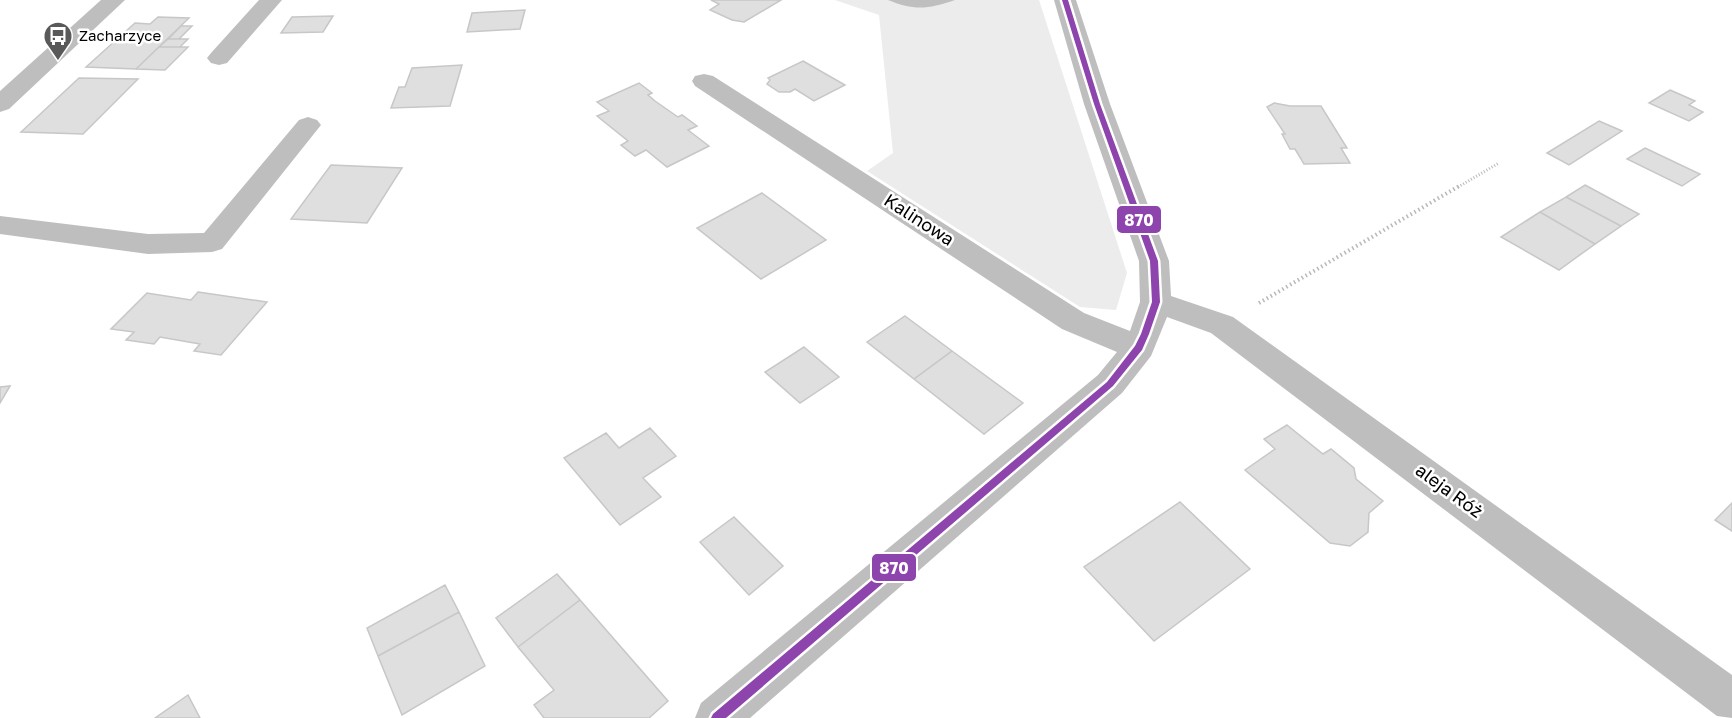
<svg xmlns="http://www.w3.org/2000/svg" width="1732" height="718" font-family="'Golos Text',sans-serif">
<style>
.green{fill:#ececec}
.water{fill:#bfbfbf}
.building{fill:#dfdfdf;stroke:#c7c7c7;stroke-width:1.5}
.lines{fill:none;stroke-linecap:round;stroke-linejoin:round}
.path-far1{stroke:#b9b9b9;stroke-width:3;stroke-dasharray:1 2;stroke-linecap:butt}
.path{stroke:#b9b9b9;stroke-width:4;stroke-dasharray:1.5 3;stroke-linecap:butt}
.minor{fill:#bebebe;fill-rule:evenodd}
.bus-1-casing{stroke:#fff;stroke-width:5}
.bus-1{fill:#8e44ad;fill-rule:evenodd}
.labels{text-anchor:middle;stroke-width:5;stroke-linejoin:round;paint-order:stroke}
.far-poi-label{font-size:15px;fill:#000;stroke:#fff;text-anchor:start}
.street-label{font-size:18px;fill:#000;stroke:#fff}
.line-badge{stroke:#fff;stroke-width:2}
.badge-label{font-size:16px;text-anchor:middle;font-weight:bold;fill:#fff}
</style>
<rect width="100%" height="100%" fill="#fff"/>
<path class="green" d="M 835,0 L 1039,0 L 1127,273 L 1116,310 L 1080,307 L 867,171 L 893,153 L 879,15 Z"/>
<path class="water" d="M 888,0 L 955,0 C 928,9 915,11 888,0 Z"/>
<path class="building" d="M 781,0 L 744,22 L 732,20 L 710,10 L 719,4 L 711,0 Z
M 525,10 L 520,29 L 467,32 L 472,13 Z
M 333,16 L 323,32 L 281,33 L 292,17 Z
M 158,17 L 189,18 L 136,69 L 86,67 L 135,23 L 150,24 Z
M 181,26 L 192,26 L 179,39 L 168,39 Z
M 168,39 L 188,39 L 180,47 L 159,47 Z
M 159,47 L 188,47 L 165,70 L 136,69 Z
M 803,61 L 845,85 L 814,101 L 795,89 L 790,92 L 779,92 L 767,84 L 770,80 L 768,78 Z
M 462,65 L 450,106 L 391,108 L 399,87 L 405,87 L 412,68 Z
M 79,78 L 138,79 L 83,134 L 21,132 Z
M 639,83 L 652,93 L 648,95 L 655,101 L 678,117 L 682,115 L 697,126 L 688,130 L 709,146 L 667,167 L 646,150 L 635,156 L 621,145 L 628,141 L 597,116 L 609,111 L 597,102 Z
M 1670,90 L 1695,101 L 1689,105 L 1703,112 L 1689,121 L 1649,103 Z
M 1274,103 L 1290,106 L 1321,106 L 1347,148 L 1341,148 L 1350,163 L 1304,164 L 1295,149 L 1290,149 L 1282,134 L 1285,134 L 1267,107 Z
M 1599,121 L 1622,131 L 1569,165 L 1547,153 Z
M 1645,148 L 1700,174 L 1682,186 L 1627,159 Z
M 331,165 L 402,168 L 367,223 L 291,219 Z
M 1585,185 L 1639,214 L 1621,226 L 1566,197 Z
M 762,193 L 826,240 L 761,279 L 697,228 Z
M 1566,197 L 1621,226 L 1595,244 L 1540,212 Z
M 1540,212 L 1595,244 L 1559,270 L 1501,237 Z
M 198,292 L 267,302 L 221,355 L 194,351 L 200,344 L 160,337 L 154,344 L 126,340 L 134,332 L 111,329 L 147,293 L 191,300 Z
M 905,316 L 952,351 L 914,379 L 867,342 Z
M 804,347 L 839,377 L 800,403 L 765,372 Z
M 952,351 L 1023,403 L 984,434 L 914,379 Z
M 10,386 L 0,403 L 0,387 Z
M 1287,425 L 1323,454 L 1331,449 L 1354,468 L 1356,479 L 1383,501 L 1369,513 L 1368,532 L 1350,546 L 1330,543 L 1245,470 L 1275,449 L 1264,439 Z
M 650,428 L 676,456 L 643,478 L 661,497 L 620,525 L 564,458 L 606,433 L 619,448 Z
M 1180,502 L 1250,569 L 1154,641 L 1084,567 Z
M 1732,503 L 1732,531 L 1715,520 Z
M 734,517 L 783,566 L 749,595 L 700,542 Z
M 557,574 L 580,600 L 518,647 L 496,618 Z
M 445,585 L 459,612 L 378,656 L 367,628 Z
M 580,600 L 668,701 L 649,718 L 544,718 L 534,705 L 554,690 L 518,647 Z
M 459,612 L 485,666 L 402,715 L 378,656 Z
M 188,695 L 200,718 L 155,718 Z"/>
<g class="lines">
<path class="path-far1" d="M 1458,187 L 1499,163"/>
<path class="path" d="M 1259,303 L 1461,185"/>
<path class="minor" d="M 101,0 L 125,0 L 9,109 L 0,112 L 0,91 Z
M 259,0 L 282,0 L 227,63 L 219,65 L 211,63 L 207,58 L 211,53 Z
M 1054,0 L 1076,0 L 1110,104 L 1169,261 L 1171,296 L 1233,317 L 1732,675 L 1732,718 L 1717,716 L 1211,333 L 1167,317 L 1151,356 L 1122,393 L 750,718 L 695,718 L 701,703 L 1098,375 L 1117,352 L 1062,329 L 695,86 L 692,81 L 695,76 L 704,74 L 713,76 L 1084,313 L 1130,331 L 1140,302 L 1139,261 L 1084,104 Z
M 308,117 L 317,120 L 321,125 L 222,249 L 212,252 L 148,254 L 0,234 L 0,216 L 148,234 L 204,233 L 299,120 Z"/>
<g class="bus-1-casing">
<path id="bus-1" d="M 1062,0 L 1068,0 L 1100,104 L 1158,261 L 1160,302 L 1149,334 L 1142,350 L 1113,386 L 726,718 L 711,718 L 713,714 L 1107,382 L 1135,346 L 1141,334 L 1152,302 L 1150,261 L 1094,104 Z"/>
</g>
<use href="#bus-1" class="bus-1"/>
</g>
<defs>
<g id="bus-pin" transform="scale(1.5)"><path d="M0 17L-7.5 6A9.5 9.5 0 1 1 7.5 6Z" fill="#595959" stroke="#fff"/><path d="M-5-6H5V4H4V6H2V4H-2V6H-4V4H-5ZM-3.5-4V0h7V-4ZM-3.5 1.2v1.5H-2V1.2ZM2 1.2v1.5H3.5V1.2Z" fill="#fff"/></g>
</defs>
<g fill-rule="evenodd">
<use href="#bus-pin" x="58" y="36"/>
</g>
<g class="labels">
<g class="far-poi-label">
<text x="79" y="41">Zacharzyce</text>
</g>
<g class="street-label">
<text transform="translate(919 220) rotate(33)" y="6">Kalinowa</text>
<text transform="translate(1449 491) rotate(36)" y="6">aleja Róż</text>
</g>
</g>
<g class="line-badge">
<rect x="1116" y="205" width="46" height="29" rx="6" fill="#8e44ad"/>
<rect x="871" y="553" width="46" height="29" rx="6" fill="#8e44ad"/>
</g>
<g class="badge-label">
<text x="1139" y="226">870</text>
<text x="894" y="574">870</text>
</g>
</svg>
